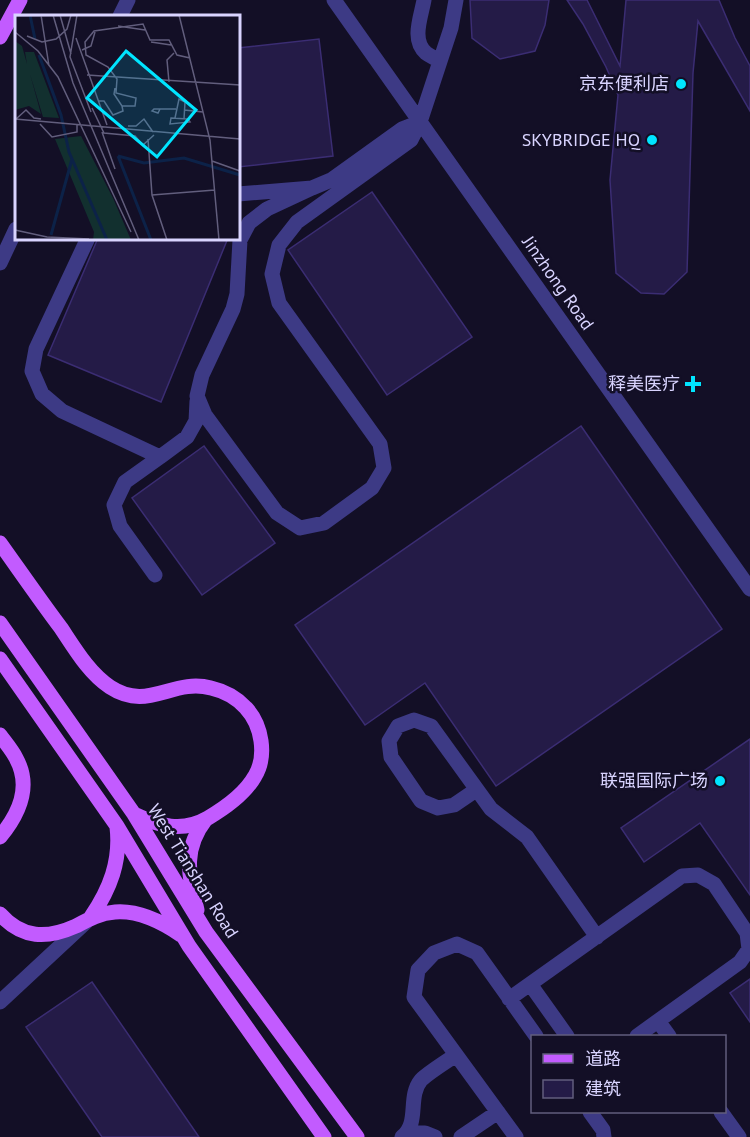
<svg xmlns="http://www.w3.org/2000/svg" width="750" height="1137" font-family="'PT Sans','Noto Sans SC',sans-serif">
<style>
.building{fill:#241b47;stroke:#3b2d73;stroke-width:1.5}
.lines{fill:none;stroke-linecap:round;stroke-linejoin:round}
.minor{stroke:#3d3a85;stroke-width:15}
.major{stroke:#c25bff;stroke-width:15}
.poi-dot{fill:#00e5ff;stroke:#130f26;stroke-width:2}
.labels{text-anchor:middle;stroke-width:5;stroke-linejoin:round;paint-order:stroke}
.poi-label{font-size:18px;fill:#d9d4ff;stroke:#130f26;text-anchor:end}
.street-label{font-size:18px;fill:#d9d4ff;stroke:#130f26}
.inset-river{fill:none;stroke:#0c2248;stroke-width:3}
.inset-road{fill:none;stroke:#625e7d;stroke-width:1.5}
.view{fill:#00e5ff;fill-opacity:0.15;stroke:#00e5ff;stroke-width:3}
.inset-edge{fill:none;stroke:#d9d4ff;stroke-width:3}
</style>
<rect width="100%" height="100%" fill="#130f26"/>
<path class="building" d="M 470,0 L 549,0 L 545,25 L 535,51 L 500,59 L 472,38 Z
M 567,0 L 587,0 L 620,66 L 626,0 L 719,0 L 735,38 L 750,66 L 750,111 L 698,21 L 693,73 L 687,272 L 664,294 L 641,293 L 616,273 L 610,180 L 618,95 L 606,67 L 583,24 Z
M 319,39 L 333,156 L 238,167 L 238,48 Z
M 372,192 L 472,337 L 387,395 L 288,250 Z
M 98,238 L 228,238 L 161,402 L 48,355 Z
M 581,426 L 722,629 L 496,786 L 425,683 L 365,725 L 295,625 Z
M 204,446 L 275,543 L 202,595 L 132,498 Z
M 750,739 L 750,895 L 700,823 L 644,862 L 621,828 Z
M 750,979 L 750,1022 L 730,993 Z
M 92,982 L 199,1137 L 102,1137 L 26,1027 Z"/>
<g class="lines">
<path class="minor" d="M 334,0 L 750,589
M 424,0 C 421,17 411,40 426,53 C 430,56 435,58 439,61
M 120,16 L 128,0
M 312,188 L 267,209 L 249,223 L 240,240 L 237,294 L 233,309 L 202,375 L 197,396 L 205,415 L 277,513 L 300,528 L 324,523 L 372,488 L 384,468 L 380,444 L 279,303 L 272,274 L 279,245 L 297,222 L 411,140 L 420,122 L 451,28 L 456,0
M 238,194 L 312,188 L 331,180 L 402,129 L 420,122
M 88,238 L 36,349 L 32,371 L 42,394 L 62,411 L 160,457 L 187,437 L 196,421 L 197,401
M 0,263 L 16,229
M 155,575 L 120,526 L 114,505 L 125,482 L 160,457
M 476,790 L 454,805 L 438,808 L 421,801 L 391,757 L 389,741 L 398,726 L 414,720 L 431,726 L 491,809 L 527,837 L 597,937
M 530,984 L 567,1036
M 509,999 L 682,876 L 698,875 L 714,884 L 747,933 L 749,949 L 740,962 L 637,1036
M 0,1002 L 86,922
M 658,1021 L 669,1036
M 590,1112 L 603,1130 L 604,1137
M 721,1112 L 739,1137
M 406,1133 L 425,1133 L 435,1137
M 402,1137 C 420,1123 407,1097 421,1080 C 428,1073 447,1061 456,1055
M 461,1137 L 498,1112
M 516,1137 L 414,997 L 418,970 L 434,953 L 457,944 L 477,953 L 536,1036"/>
<path class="major" d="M 0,37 L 20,0
M 0,543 C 20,571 40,600 61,628 C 75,649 89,673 110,687 C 148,712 172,678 211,688 C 224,691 237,698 246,708 C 262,725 267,756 255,776 C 245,794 225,808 208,818 C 182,833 159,826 134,814
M 0,623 L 134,814 L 206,932 L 357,1137
M 0,659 L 117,826 L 189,946 L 324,1137
M 0,735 C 5,742 12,750 16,758 C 32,787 19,814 0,837
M 197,910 C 189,875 182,850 206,819
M 0,914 C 22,939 47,939 76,926 C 89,919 100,913 115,912 C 139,910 162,922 181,935
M 91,917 C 110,889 121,861 117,827"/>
</g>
<g class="poi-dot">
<circle cx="681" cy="84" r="6"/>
<circle cx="652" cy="140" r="6"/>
<path d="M690 375h6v6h6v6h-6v6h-6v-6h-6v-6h6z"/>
<circle cx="720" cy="781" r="6"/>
</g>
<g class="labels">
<g class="poi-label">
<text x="669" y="90">京东便利店</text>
<text x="640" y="146">SKYBRIDGE HQ</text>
<text x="680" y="390">释美医疗</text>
<text x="708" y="787">联强国际广场</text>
</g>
<g class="street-label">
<text transform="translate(558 283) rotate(55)" y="6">Jinzhong Road</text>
<text transform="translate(193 871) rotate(58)" y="6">West Tianshan Road</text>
</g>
</g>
<g transform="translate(15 15)">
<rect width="225" height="225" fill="#130f26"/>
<path d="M 0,26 L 7,31 L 12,49 L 10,37 L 19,37 L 44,103 L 28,102 L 15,59 L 26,99 L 14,91 L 0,95 ZM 66,121 L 98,183 L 116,225 L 78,225 L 79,217 L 40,124 Z" fill="#12302f"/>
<path class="inset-river" d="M 15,0 L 20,24M 24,40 L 46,100 L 54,137 L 92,225M 103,141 L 129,148 L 169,143 L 225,160M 103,141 L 136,225M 36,220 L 57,144"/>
<path class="inset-road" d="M 26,0 L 34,51M 38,0 L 58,68 L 124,225M 45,0 L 56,39M 62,0 L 55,42 L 76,97M 164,0 L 195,125 L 204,225M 0,1 L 71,0M 103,11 L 130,15M 0,17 L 23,36 L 43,62 L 116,217M 12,21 L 27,27 L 41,24 L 52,14 L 56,0M 61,23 L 92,110M 136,27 L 156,30M 67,35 L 76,31 L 80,17M 72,60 L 225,70M 154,67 L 152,45 L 159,38M 100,73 L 99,79 L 107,91 L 120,91 L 121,83 L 101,78 L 102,64 L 93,52 L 71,40 L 70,27 L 79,16 L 128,9 L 135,25 L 154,25 L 162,40 L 175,43M 84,86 L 89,86 L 98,100 L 108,96 L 107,91M 77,93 L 89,118 L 120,121 L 128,130 L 139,120M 145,94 L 143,98 L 137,96 L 139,94 L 161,94M 169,95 L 188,97M 156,103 L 173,104 L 175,107 L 155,109 ZM 160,103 L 164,84 L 170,87 L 169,104M 0,104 L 225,124M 1,104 L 11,95 L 19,103 L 26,104M 25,109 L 37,122 L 62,117 L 62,109M 113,111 L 121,111 L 129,104 L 138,117M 87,117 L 100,154M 133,124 L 137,180 L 152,225M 197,146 L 225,156M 137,180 L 200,175M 0,215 L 32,222 L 74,224"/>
<path class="view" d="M 111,36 L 181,95 L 142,142 L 72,83 Z"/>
<rect width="225" height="225" class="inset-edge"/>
</g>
<rect x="531" y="1035" width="195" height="78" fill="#130f26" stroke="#625e7d" stroke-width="1.5"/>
<rect x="543" y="1054" width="30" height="9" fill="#c25bff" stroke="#625e7d" stroke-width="1.5"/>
<text x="585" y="1065" font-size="18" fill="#d9d4ff">道路</text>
<rect x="543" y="1080" width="30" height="18" fill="#241b47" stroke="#625e7d" stroke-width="1.5"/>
<text x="585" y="1095" font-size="18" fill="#d9d4ff">建筑</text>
</svg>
